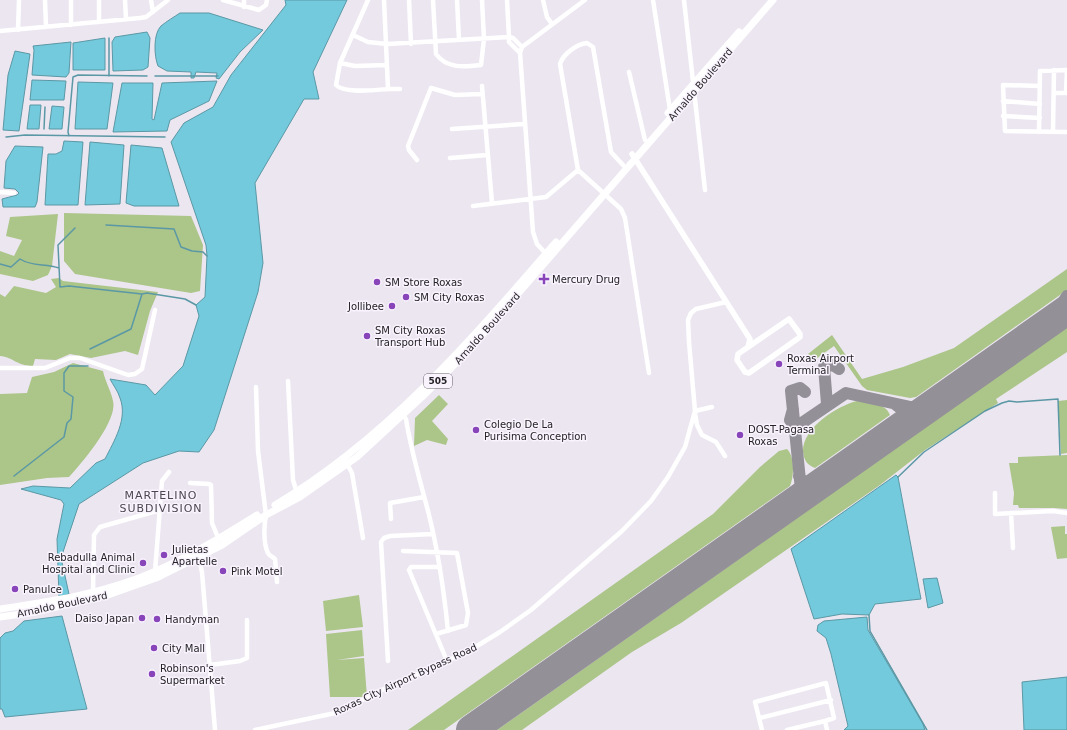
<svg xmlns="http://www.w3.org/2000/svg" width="1067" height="730" font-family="'DejaVu Sans',sans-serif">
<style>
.green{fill:#acc589}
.water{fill:#72cadc;stroke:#5b98a5}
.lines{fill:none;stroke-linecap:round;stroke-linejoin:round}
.stream{stroke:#5b98a5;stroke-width:1.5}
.taxiway{stroke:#949098;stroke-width:12}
.runway{stroke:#949098;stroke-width:30}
.minor{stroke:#fff;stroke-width:4.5}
.tertiary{stroke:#fff;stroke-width:5.5}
.trunk{stroke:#fff;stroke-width:7}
.poi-dot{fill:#8845ba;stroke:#f9f3fe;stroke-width:1.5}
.labels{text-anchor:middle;stroke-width:3;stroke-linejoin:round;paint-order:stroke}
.shield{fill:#f9f3fe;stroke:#646167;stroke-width:1}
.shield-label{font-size:9px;font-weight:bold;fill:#242226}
.street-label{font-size:10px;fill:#242226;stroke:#f9f3fe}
.poi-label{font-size:10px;fill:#242226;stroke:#f9f3fe;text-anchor:start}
.neighbourhood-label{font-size:11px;letter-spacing:1px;fill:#4b464f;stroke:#f9f3fe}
</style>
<rect width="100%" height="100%" fill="#ece6f1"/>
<path class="green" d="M 64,213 L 191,216 L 203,245 L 200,291 L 191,293 L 75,274 L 64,261 Z
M 58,214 L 52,266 L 48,275 L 33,281 L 0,274 L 0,251 L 14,256 L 22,240 L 6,236 L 10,217 Z
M 1067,269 L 1067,290 L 916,397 L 910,398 L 867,390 L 862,386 L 834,346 L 813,361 L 808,354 L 832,335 L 862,379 L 903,367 L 954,348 Z
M 59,278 L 63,281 L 158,292 L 150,311 L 138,355 L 125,351 L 91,358 L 70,354 L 56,360 L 35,359 L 33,366 C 17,366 13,357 0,356 L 0,294 L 5,297 L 14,286 L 46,293 L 56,287 L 51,279 Z
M 1067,327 L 1067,352 L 996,399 L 998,403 L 925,450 L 880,485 L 681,623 L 632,652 L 522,730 L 497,730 Z
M 73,363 L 103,371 C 105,381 111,391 113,401 C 118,421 82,463 69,477 L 47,478 L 0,485 L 0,394 L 27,393 L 32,377 L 54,372 Z
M 439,395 L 448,404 L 432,421 L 448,439 L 446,445 L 427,440 L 414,446 L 415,418 Z
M 1067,400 L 1067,453 L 1061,454 L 1058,401 Z
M 857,401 C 868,402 886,403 890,415 L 815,468 C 807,465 804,460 803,452 C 802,428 837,406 857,401 Z
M 787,449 C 795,457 794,476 790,486 L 444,730 L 408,730 L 713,514 L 760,467 L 779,451 Z
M 1067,455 L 1067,509 L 1054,508 L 1019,508 L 1018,505 L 1013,505 L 1014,493 L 1009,463 L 1018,463 L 1018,457 Z
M 1065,526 L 1065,534 L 1067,534 L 1067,558 L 1057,559 L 1051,527 Z
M 359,595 L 363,627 L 326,631 L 323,601 Z
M 362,630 L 364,656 L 337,660 L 364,658 L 367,697 L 330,697 L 326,634 Z"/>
<path class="water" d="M 285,0 L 347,0 L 313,72 L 319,99 L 304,99 L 255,183 L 263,263 L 258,292 L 214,430 L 199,452 L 179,451 L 143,463 L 79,504 L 61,558 L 69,594 L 59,597 L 57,539 L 64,504 L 61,500 L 21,489 L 33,486 L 70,488 L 96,463 L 105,459 C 114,441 128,419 120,398 C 118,391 113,385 110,379 L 146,385 L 155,395 L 183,366 L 199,316 L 196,305 L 205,297 L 207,256 L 206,245 L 171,142 L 184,123 L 213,107 L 231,75 L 286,5 Z
M 180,13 L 209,13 L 263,30 L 240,52 L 219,79 L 216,78 L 217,73 L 196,72 L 194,78 L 191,78 L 191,72 L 167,71 L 158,66 C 154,56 153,34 161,26 C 167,21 174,17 180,13 Z
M 147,32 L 150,38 L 148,67 L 143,70 L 113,71 L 112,42 L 115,37 Z
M 105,38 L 105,70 L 73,70 L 73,43 Z
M 71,42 L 69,73 L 66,77 L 32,75 L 34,50 L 33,46 Z
M 15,51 L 30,54 L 19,131 L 3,130 L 8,75 Z
M 32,80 L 66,81 L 64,100 L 30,100 Z
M 217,81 L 209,101 L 170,120 L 167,131 L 113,132 L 122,83 L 153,83 L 152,119 L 154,120 L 162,83 Z
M 78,82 L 113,83 L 107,129 L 75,129 Z
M 30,105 L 41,105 L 39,129 L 27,129 Z
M 52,106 L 64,107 L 62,129 L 49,129 Z
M 64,141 L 83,142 L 78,205 L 45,205 L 48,154 L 56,154 L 62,151 Z
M 90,142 L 124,145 L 120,204 L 85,205 Z
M 131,145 L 162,148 L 179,206 L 134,206 L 126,203 Z
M 15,146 L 43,147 L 37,202 L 35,207 L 3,207 L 2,199 L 17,195 L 19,193 L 15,189 L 4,188 L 6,161 Z
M 896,475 L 898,477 L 921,599 L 875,604 L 869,615 L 842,614 L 814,619 L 791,549 Z
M 937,578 L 943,603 L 928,608 L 923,579 Z
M 62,616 L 87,709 L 5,717 L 2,709 L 0,709 L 0,638 L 5,633 L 13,631 L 24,621 Z
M 867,617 L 868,630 L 923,724 L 925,730 L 844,730 L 848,726 L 831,654 L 826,638 L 817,631 L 818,625 L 824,621 Z
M 1067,677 L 1067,730 L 1024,730 L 1022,682 Z"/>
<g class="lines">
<path class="stream" d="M 109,38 L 109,76
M 155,76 L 218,76
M 44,129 L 45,107
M 69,136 L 68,132 L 73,77 L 78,75 L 147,76
M 6,137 L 25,135 L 165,137
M 106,225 L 174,229 L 181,247 L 192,251 L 203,252 L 207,256
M 75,228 L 58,245 L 60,287 L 69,286 L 142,294
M 0,264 L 11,267 L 20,259 C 32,267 46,263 59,268
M 90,349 L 131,329 L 142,294 L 147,293 L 185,299 L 196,305
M 14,476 L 64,437 L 67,423 L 71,419 L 73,397 L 64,391 L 64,373 L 69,366 L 88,366
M 898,477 L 924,452 L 985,411 L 1002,403 L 1009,401 L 1017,402 L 1058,399 L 1060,455
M 869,615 L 870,631 L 927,730"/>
<path class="taxiway" d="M 1050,321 L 1067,296
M 827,404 L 824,367 L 833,365 L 839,369
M 895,404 L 904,411 L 904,420 L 901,427
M 793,409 L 790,420 L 796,427 L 846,393 L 920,409 L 928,407
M 799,476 C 804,485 809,486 819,485
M 794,502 L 799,497 L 801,490 L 791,391 L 800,388 L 805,392"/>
<path class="runway" d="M 471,730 L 1067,310"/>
<path class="minor" d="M 45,0 L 46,27
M 71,0 L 71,25
M 125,0 L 126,19
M 151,0 L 153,12
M 223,0 L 259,10 L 266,5 L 267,0
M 244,0 L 244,7
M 368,0 L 340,63 L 336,85 C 345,94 376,90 388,89 L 384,0
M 409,0 L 411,44
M 433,0 L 436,54 C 447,69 464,67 481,65 L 484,39 L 482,0
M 457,0 L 459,40
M 543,0 L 547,17 L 552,24
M 653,0 L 670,110
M 684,0 L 705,190
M 99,22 L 99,0
M 18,30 L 19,0
M 0,31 L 140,18 L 146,17 L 168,0
M 353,35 L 368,42 L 387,44 L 509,37 L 507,0
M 520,53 L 509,42 L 509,37 L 513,38 L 522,47
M 340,63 L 355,66 L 387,65
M 629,72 L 645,140
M 482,86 L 492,203
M 1040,86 L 1003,85 L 1005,131 L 1067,132
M 388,89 L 400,89
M 1054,93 L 1067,93
M 1066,93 L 1067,70
M 1003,101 L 1040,104
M 1003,116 L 1040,118
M 452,129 L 524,124
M 1039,132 L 1040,71 L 1067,70
M 1053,132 L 1054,70
M 450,158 L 487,155
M 417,160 L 409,150 L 408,146 L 431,88 L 455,95 L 482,94
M 623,165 L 611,152 L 593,47 L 587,43 C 577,44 563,54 560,64 L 578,170 L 621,209 L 625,218 L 649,373
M 0,192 L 14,193
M 473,206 L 546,197 L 578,170
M 548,256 L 537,244 L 533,232 L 520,53 L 522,47 L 585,0
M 0,368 L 45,368 L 70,358 L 80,358 L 128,375 L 135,374 L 142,369 L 155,310
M 288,381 L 293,480 L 297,493
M 256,387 L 258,451 L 266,515 C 264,525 263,543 268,553 C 269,556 273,557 275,559 L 277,582
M 695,411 L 712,407
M 695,413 L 697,425 L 702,435 L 716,442 L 725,456
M 403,415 L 406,419 C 411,451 420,480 428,511 C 438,550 444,591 448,631
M 346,462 L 352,473 L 363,538
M 190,483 L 209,484 L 211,485 L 212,523 L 219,540
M 995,493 L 995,514 L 1053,511 L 1067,513
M 1011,513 L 1013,548
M 391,519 L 390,503 L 424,497
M 403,551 L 457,553 L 468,613 L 466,625 L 436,634
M 198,555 L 202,572 L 215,730
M 440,567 L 411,567 L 409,570 L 447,661
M 155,572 L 162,481 L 169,472
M 93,594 L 94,535 L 100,527 L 160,510
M 388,661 L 381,542 L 384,538 L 390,536 L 433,534
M 210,665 L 240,661 L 247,658 L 247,620
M 760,718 L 831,700
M 255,730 L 340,712 L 375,693 L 467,652 L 500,632 L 531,610 L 622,531 L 651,501 L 668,477 L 685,447 L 695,411 L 689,342 L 688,320 L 691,313 L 696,309 L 726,302
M 762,730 L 755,702 L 826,683 L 834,718 L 825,721 L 827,730
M 787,730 L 825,721"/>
<path class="tertiary" d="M 632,154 L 750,339 L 748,347
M 789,319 L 800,334 L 800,337 L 749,373 L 745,372 L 737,360 L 738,354 Z"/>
<path class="trunk" d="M 668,113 L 739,32
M 275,505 C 387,439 472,339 556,242
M 0,609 C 53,601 107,593 156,571 C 191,556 225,535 257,515
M 0,617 L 35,612 L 108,595 L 156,578 L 222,545 L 266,515 L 300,497 L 357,457 L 422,397 L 470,349 L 773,0"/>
</g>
<g class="poi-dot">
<path d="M542 273h4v4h4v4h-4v4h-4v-4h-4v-4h4z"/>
<circle cx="377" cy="282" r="4"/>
<circle cx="406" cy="297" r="4"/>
<circle cx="392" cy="306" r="4"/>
<circle cx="367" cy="336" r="4"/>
<circle cx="779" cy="364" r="4"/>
<circle cx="476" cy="430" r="4"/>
<circle cx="740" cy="435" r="4"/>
<circle cx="164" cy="555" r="4"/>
<circle cx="143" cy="563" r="4"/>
<circle cx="223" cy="571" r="4"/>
<circle cx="15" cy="589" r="4"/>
<circle cx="142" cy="618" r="4"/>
<circle cx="157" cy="619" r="4"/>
<circle cx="154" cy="648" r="4"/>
<circle cx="152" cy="674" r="4"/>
</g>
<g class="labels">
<rect class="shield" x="424" y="374" width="28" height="14" rx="3"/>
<g class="shield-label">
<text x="438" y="384">505</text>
</g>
<g class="street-label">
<text transform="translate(700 84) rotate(-49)" y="4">Arnaldo Boulevard</text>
<text transform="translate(487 328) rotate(-48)" y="4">Arnaldo Boulevard</text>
<text transform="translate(62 604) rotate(-12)" y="4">Arnaldo Boulevard</text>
<text transform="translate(405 679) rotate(-25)" y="4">Roxas City Airport Bypass Road</text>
</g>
<g class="poi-label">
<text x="552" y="283">Mercury Drug</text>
<text x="385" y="286">SM Store Roxas</text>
<text x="414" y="301">SM City Roxas</text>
<text x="384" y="310" text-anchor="end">Jollibee</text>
<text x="375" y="334">SM City Roxas<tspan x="375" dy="12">Transport Hub</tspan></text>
<text x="787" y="362">Roxas Airport<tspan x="787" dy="12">Terminal</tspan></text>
<text x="484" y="428">Colegio De La<tspan x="484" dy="12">Purisima Conception</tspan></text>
<text x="748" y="433">DOST-Pagasa<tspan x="748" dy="12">Roxas</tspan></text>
<text x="172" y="553">Julietas<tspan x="172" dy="12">Apartelle</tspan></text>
<text x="135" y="561" text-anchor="end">Rebadulla Animal<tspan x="135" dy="12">Hospital and Clinic</tspan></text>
<text x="231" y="575">Pink Motel</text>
<text x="23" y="593">Panulce</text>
<text x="134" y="622" text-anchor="end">Daiso Japan</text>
<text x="165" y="623">Handyman</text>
<text x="162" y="652">City Mall</text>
<text x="160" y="672">Robinson's<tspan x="160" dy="12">Supermarket</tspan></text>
</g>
<g class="neighbourhood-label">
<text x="161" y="499">MARTELINO<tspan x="161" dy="13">SUBDIVISION</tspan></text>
</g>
</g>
</svg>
